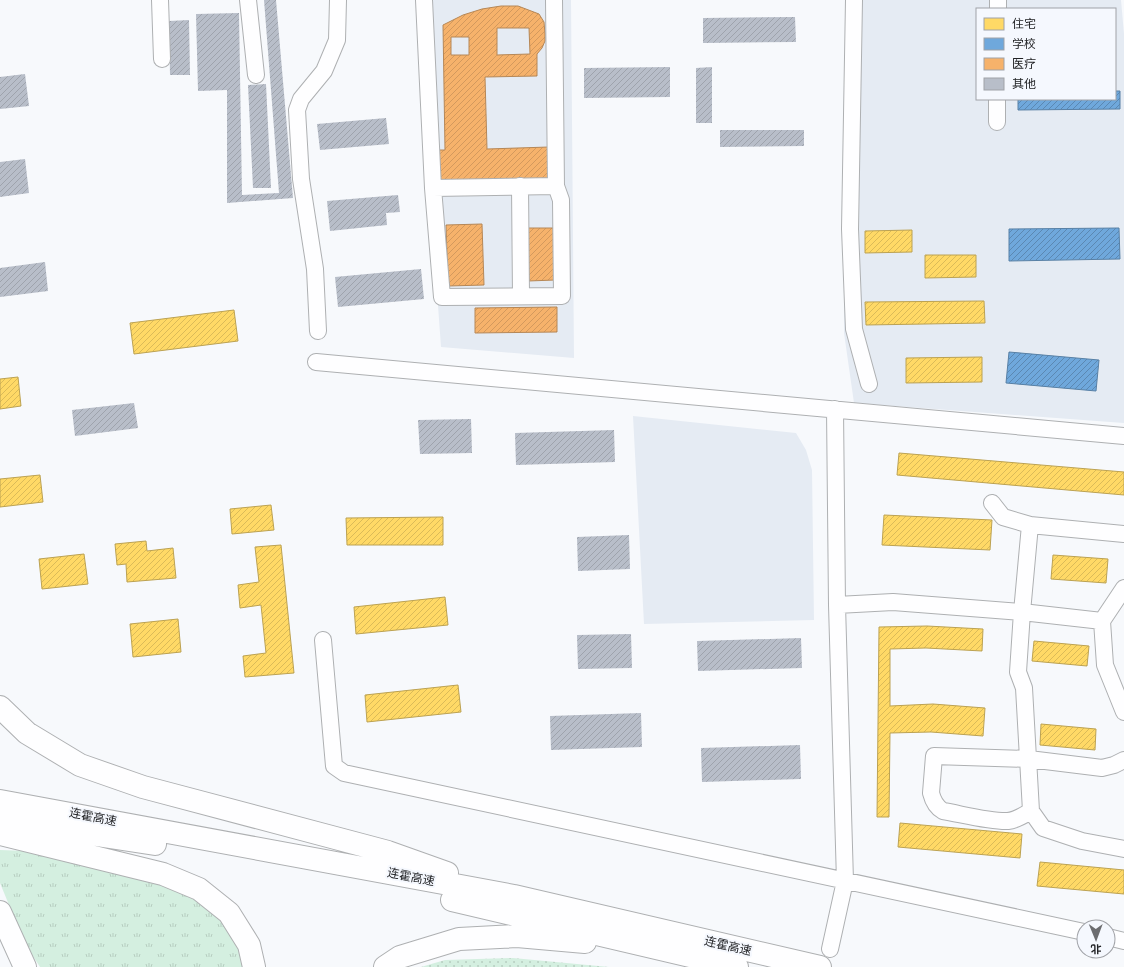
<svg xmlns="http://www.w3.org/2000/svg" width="1124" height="967" viewBox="0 0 1124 967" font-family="'Space Grotesk','Noto Sans SC',sans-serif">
<defs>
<pattern id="grass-tufts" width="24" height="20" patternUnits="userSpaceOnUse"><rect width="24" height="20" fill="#d4efe0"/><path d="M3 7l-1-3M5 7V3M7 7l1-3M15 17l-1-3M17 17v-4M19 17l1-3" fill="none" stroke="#b6cdc0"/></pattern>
<pattern id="park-dots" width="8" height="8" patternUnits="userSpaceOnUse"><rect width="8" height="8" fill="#d4efe0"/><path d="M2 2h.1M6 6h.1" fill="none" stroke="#b6cdc0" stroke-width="1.8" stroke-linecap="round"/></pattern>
<pattern id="homes-hatch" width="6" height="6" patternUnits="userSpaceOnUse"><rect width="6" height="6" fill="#ffd966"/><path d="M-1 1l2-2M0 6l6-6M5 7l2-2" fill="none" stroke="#daba58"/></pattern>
<pattern id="schools-hatch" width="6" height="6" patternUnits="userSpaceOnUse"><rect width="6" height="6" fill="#6fa8dc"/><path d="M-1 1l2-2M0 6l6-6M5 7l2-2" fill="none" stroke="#5b88b2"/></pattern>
<pattern id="health-hatch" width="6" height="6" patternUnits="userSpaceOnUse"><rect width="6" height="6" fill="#f6b26b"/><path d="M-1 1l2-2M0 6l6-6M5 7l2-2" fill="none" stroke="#d3995d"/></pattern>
<pattern id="building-hatch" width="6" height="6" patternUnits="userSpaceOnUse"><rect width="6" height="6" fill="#b8bec9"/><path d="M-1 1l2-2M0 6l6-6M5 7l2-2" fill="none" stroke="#9ea3ac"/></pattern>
</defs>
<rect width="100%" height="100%" fill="#f7f9fc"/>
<path fill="#e5ebf3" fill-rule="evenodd" d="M416,0H571L574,358L441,347Z
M849,0H1121L1124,34V423L854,403L844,333V151ZM977,9H1115V99H977Z
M633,416L796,433L806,450L812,470L814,620L644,624Z"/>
<path fill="url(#grass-tufts)" d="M0,850L26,851L162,882L201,898L223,918L238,944L243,967H40L25,944L0,883Z"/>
<path fill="url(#park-dots)" d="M513,958L609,967H421L445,960Z"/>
<path fill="url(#homes-hatch)" stroke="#bca252" d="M912,230V252L865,253V231Z
M925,255H976V277L925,278Z
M984,301L985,323L866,325L865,302Z
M234,310L238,341L134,354L130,323Z
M982,357V382L906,383V358Z
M18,377L21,406L0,409V379Z
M899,453L1124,472V495L897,475Z
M40,475L43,502L0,507V479Z
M271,505L274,530L232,534L230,509Z
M884,515L992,520L990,550L882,545Z
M443,517V545H347L346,518Z
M146,541L147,551L173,548L176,578L127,582L126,564L117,565L115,544Z
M281,545L294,673L245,677L243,656L266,653L261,605L240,608L238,585L259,582L255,547Z
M84,554L88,584L42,589L39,559Z
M1053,555L1108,559L1106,583L1051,579Z
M445,597L448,625L356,634L354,607Z
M178,619L181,652L133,657L130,624Z
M927,626L983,629L982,651L926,648L890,649V706L933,704L985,708L983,736L931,732L890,733L889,817H877L879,627Z
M1034,641L1089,646L1087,666L1032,661Z
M458,685L461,712L367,722L365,695Z
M1041,724L1096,729L1095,750L1040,745Z
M900,823L1022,834L1020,858L898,847Z
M1040,862L1124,870V894L1037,886Z"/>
<path fill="url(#schools-hatch)" stroke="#5880a5" d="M1115,91H1120V109L1018,110V99H1115Z
M1119,228L1120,259L1009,261V229Z
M1009,352L1099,360L1096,391L1006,383Z"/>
<path fill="url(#health-hatch)" stroke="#b68756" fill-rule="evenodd" d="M501,6H518L539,14L544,22L545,34V41L542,48L537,54V76L485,77L487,149L549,147L550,181L436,183L435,150H445L443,25L463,15L482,9ZM497,28H529L530,54L497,55ZM451,37H469V55H451Z
M482,224L484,285L448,286L446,225Z
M528,228H555V280L528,281Z
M557,307V332L475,333V308Z"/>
<path fill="url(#building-hatch)" d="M264,0H276L293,198L227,203V90L198,91L196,14L239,13L242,195L279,193Z
M795,17L796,42L703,43V18Z
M189,20L190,75H170L169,21Z
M670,67V97L584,98V68Z
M712,67V123H696V68Z
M25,74L29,106L0,109V77Z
M266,84L271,188H253L248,85Z
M386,118L389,144L320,150L317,124Z
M720,130H804V146L720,147Z
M25,159L29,193L0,197V162Z
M398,195L400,212L386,213L387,225L330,231L327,201Z
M45,262L48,291L0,297V268Z
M421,269L424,299L338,307L335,277Z
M134,403L138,428L75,436L72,410Z
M471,419L472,453L420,454L418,420Z
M614,430L615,462L516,465L515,433Z
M629,535L630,569L578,571L577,537Z
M631,634L632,668L578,669L577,635Z
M801,638L802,668L698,671L697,641Z
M641,713L642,747L551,750L550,716Z
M800,745L801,779L702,782L701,748Z"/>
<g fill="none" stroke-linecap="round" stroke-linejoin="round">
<g stroke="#aeb0b2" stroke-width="18">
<path id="minor" d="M160,0L162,59
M248,0L256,75
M424,0L433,188L442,297L562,296L561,200L556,186L554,0
M854,0L850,229L854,329L869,384
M998,9V0
M997,122V99
M520,186L521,296
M433,188L556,186
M318,331L315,269L301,179L297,110L301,99L324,71L337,40L338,0
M316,362L1124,436
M992,503L1003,517L1030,525L1124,534
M1030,525L1022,612L1018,672L1024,688L1031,811L1043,828L1082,841L1124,849
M1124,588L1102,621L1105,665L1124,712
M837,605L893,602L1022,612L1102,621
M323,640L334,766L344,773L1084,932
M1031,811C1024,815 1017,820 1008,821C991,822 961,814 943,811C936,807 933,801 931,793L934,756L1029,759L1102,768L1114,765L1124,760
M1108,937L1124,941
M830,949L845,881L837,605L835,409"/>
</g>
<g stroke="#aeb0b2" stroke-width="24">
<path id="highway" d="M0,707L27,733L80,765L143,787L388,852L447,873
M0,801L514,896L820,967
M0,820L155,844
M0,834L163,874L199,889L229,913L249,945L254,967
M452,900L737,967
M0,912L25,967
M385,967L400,957L459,939L517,936L585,942"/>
</g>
<use href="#minor" stroke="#fefeff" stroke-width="16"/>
<use href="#highway" stroke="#fefeff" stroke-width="22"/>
</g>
<g text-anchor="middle" stroke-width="4" stroke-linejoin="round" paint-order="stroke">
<g font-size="12" fill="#212225" stroke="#f5f8fe">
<text transform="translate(93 817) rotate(11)" y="4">连霍高速</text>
<text transform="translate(411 877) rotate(11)" y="4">连霍高速</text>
<text transform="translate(728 946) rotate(13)" y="4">连霍高速</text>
</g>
</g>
<rect x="976" y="8" width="140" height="92" fill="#f5f8fe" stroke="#a0a2a7"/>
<rect x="984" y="18" width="20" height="12" fill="#ffd966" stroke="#a0a2a7"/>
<text x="1012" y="28" font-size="12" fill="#212225">住宅</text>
<rect x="984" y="38" width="20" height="12" fill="#6fa8dc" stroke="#a0a2a7"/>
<text x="1012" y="48" font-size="12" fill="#212225">学校</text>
<rect x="984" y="58" width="20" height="12" fill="#f6b26b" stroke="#a0a2a7"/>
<text x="1012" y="68" font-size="12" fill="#212225">医疗</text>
<rect x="984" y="78" width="20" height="12" fill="#b8bec9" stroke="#a0a2a7"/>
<text x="1012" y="88" font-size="12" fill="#212225">其他</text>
<g transform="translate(1096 939) rotate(179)"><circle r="19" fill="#f5f8fe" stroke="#a0a2a7"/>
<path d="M0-3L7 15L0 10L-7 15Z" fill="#6c6d70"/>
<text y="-6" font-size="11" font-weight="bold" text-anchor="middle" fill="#212225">北</text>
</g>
</svg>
